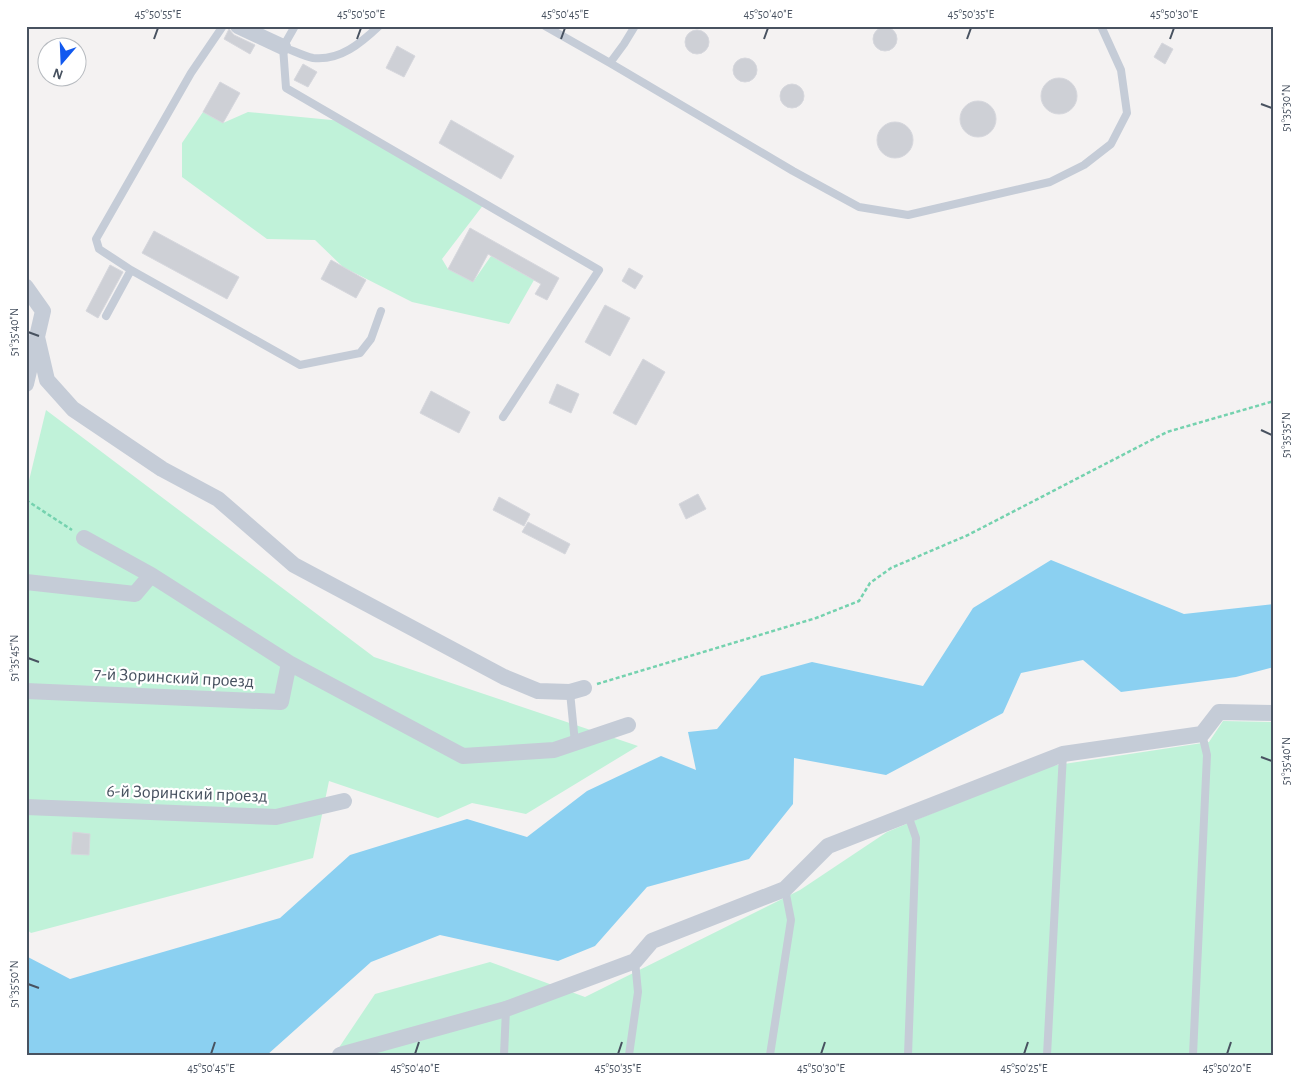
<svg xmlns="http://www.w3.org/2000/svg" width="1300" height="1081" viewBox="0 0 1300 1081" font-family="'Alegreya Sans',sans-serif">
<rect width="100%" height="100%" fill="#f4f2f2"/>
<path fill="#c0f2d9" d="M203,112L223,123L248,112L342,121L484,204L442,259L448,269L473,282L491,256L534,280L509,324L412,302L343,267L315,240L267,239L182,177V143Z
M46,410L374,657L638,746L526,814L472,803L438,818L329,781L313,858L31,933L26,929V493Z
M1223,721L1274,722V1055H334L375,994L490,962L585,997L800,890L887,832L1044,767L1209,742Z"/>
<path fill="#8bd0f1" d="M1051,560L1184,614L1274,604V667L1236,677L1121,692L1083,660L1021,673L1003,713L886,775L794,758L793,804L749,859L647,887L595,946L558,961L440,935L371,962L267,1055H26V956L70,979L280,918L350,855L467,819L527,837L587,791L661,756L696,770L688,732L717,729L761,676L812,662L923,686L973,608Z"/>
<path fill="#ced0d6" stroke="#d6d7dd" d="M873 39a12 12 0 1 1 24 0a12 12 0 1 1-24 0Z
M229,29L234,35L255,45L250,54L224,39Z
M685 42a12 12 0 1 1 24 0a12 12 0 1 1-24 0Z
M1162,43L1173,49L1165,64L1154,57Z
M397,46L415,56L404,77L386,68Z
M733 70a12 12 0 1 1 24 0a12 12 0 1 1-24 0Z
M303,64L317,72L308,87L294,80Z
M1041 96a18 18 0 1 1 36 0a18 18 0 1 1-36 0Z
M220,82L240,93L223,123L203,112Z
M780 96a12 12 0 1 1 24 0a12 12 0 1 1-24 0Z
M960 119a18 18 0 1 1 36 0a18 18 0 1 1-36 0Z
M451,120L514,156L501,179L439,143Z
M877 140a18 18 0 1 1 36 0a18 18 0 1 1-36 0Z
M470,228L559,278L547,300L535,294L541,284L488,254L473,282L448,269Z
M154,231L239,277L227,299L142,253Z
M331,260L366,280L356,298L321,279Z
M110,265L123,272L98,318L86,311Z
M629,268L643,276L635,289L622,281Z
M605,305L630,318L610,356L585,342Z
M643,359L665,372L636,425L613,413Z
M557,384L579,394L571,413L549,403Z
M431,391L470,412L459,433L420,413Z
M698,494L706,509L686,519L679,504Z
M499,497L530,514L524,526L493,510Z
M528,522L570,544L565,554L522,532Z
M73,832L90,834L89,855L71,854Z"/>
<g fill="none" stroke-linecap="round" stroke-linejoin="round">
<path stroke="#75d2af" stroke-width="2.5" stroke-dasharray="4 2.5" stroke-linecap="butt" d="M26,500L72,530
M597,684L816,618L859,601L870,583L891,568L968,535L1167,432L1274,401"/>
<path stroke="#c5ccd7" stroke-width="8" d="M295,26L283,47L286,88L599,270L503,417
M545,26L610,63L793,171L859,207L908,215L1050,182L1084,165L1111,144L1127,113L1121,70L1101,26
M283,47C292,50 303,56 313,58C340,61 361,43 379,26
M610,63L624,44L635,26
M131,270L300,365L360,353L371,339L381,311
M106,316L131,270L99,249L96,239L191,73L223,26
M570,692L575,743
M504,1055L506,1009
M629,1055L638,992L635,961
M770,1055L791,920L785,889
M908,1055L916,838L908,815
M1047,1055L1063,754
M1193,1055L1207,755L1202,734"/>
<path stroke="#c5ccd7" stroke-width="16" d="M238,26L283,47
M26,287L43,311L26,384
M37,337L47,380L73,409L162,469L218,499L294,565L504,677L538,691L570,692L584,688
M84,538L151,575L289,663L463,756L554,750L628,725
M26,582L135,594L151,575
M26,691L281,702L289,663
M26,807L276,817L344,801
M340,1055L506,1009L635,961L652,941L785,889L828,846L1063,754L1202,734L1219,712L1274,713"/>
</g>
<path fill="none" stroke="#485260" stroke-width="2" d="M154,39L158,28M357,39L361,28M561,39L565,28M764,39L768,28M967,39L971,28M1170,39L1174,28M1261,104L1272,108M28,332L39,336M1261,430L1272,435M28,658L39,662M1261,757L1272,761M28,984L39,988M211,1054L215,1042M415,1054L419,1042M618,1054L622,1042M821,1054L825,1042M1024,1054L1028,1042M1227,1054L1231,1042"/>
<g text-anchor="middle" stroke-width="4.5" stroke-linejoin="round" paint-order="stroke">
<g font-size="18" fill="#485260" stroke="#fff">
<text transform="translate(174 677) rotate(3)" y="6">7-й Зоринский проезд</text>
<text transform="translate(187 793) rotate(2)" y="6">6-й Зоринский проезд</text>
</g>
</g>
<rect width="1300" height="1081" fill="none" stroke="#ffffff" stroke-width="55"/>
<g transform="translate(62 62) rotate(199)"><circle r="24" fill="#ffffff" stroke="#b6babf"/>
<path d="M0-4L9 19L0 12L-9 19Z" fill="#1159ef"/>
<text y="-8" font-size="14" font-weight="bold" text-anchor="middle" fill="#485260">N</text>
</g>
<rect x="28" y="28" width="1244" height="1026" fill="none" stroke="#485260" stroke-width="2"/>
<g font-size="12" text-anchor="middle" fill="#485260">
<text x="158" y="18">45°50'55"E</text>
<text x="361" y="18">45°50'50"E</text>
<text x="565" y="18">45°50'45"E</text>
<text x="768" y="18">45°50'40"E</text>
<text x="971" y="18">45°50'35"E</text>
<text x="1174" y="18">45°50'30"E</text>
<text transform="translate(1286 108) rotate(-90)" y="4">51°35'30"N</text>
<text transform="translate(14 332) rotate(-90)" y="4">51°35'40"N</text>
<text transform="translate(1286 435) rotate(-90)" y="4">51°35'35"N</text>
<text transform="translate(14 658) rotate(-90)" y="4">51°35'45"N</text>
<text transform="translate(1286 761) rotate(-90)" y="4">51°35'40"N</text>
<text transform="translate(14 984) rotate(-90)" y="4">51°35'50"N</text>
<text x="211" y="1072">45°50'45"E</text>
<text x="415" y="1072">45°50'40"E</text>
<text x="618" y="1072">45°50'35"E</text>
<text x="821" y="1072">45°50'30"E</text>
<text x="1024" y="1072">45°50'25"E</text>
<text x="1227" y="1072">45°50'20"E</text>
</g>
</svg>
